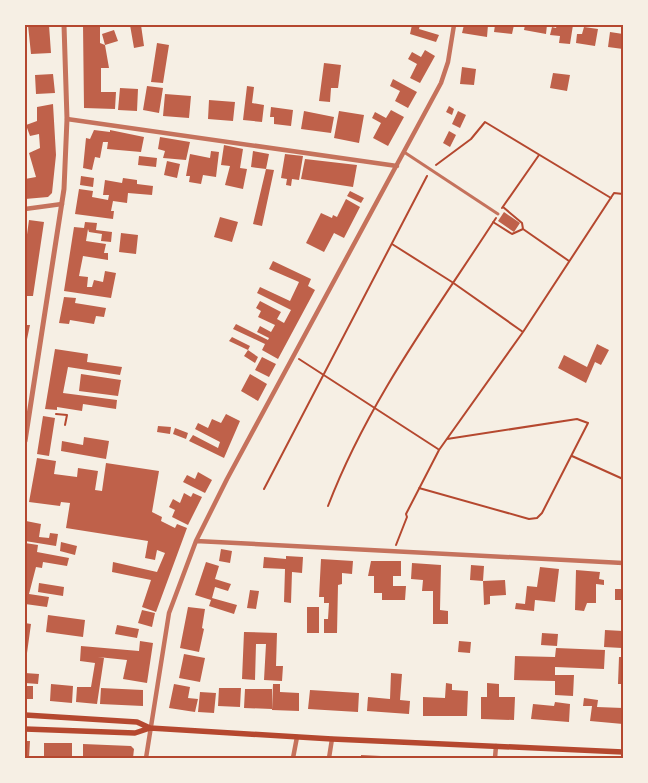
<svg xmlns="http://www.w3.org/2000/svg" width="648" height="783" viewBox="0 0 648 783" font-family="'PT Sans',sans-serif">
<rect width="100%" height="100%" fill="#f6efe4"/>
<path fill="#bf614a" d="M28,25H49L51,53L31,54Z
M83,25H100V43L105,45L109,68H101V92H116L115,109L84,108Z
M130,25H141L144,46L134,48Z
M412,25H420L419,29L439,35L436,42L410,34Z
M464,25H488L487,37L462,33Z
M495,25H514L512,34L494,32Z
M525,25H547L546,34L524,30Z
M557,25H573L570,44L559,43L560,36L550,35L552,27L556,28Z
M584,27L598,29L595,46L576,43L577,34H582Z
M114,30L118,41L105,45L102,34Z
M610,32L623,34V49L608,47Z
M157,43L169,45L163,83L151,82Z
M425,50L435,56L420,83L410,78L417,64L408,59L412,52L421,57Z
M324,63L341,65L338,88H331L330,102L319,101Z
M462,67L476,69L474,85L460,84Z
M553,73L570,75L567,91L550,88Z
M53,74L55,93L36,94L35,75Z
M393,79L417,92L408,108L395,101L400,91L390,86Z
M147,86L163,88L159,113L143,110Z
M247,86L254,87L252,103L264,105L262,122L243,120Z
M120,88L138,89L137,111L118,110Z
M165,94L191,96L189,118L163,116Z
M209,100L235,102L233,121L208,119Z
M53,104L56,155L52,193L48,197L25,199V179L36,177L29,153L40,148L39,134L30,136L26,125L37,121V107Z
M449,106L454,109L452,115L446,112Z
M271,107L293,110L291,126L274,124V117H270Z
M391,110L404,117L388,146L373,138L381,123L372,118L375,112L386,118Z
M304,111L334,117L331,133L301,129Z
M339,111L364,115L359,143L334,138Z
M458,111L466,115L460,128L452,124Z
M94,130L110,132V130L144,137L141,152L107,149L108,142H103L100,158L95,157L92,170L83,168L86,138L90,139Z
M449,131L456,135L450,147L443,143Z
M160,137L190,142L186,160L163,158L165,151L158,149Z
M224,145L243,149L240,168L247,169L243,189L225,185L230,166L221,165Z
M211,151L219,152L216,177L203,175L201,184L189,182L190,176H186L190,154L210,158Z
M253,151L269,154L266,169L251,167Z
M285,154L303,156L299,180L292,179L291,186L286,185L287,179L281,178Z
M139,156L157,158L156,167L138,165Z
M305,159L357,165L353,187L301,179Z
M167,161L180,164L177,178L164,175Z
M266,169L274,170L262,226L253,224Z
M81,176L94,178L93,187L80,185Z
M123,178L137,180V184L153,186L152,195L128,193L127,203L113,201L111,211H114L113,219L75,214L79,189L93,191L92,197L108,200L109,195H103L105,180L122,183Z
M350,191L364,198L361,203L347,196Z
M346,199L360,207L344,238L334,233L324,252L306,243L321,213L332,218L333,215L337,217Z
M504,212L520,223L514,232L498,221Z
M220,217L238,222L232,242L214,237Z
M29,220L44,222L33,296H25V249Z
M85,222L97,223L96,230L112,232L111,242L101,241L102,234L89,232L88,229L86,241L106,244L104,253H108V260L83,256L79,276L88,277L87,287H92L94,280L103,282L105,271L116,273L111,298L64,291L74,227L84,228Z
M121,233L138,235L136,254L119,252Z
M273,261L311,279L308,286L315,290L278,359L262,350L265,344L233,329L236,324L268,340L269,338L257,332L260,326L271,332L275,325L258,317L261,311L256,308L260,301L281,312L277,319L284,323L291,310L257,293L260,287L290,301L299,282L269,269Z
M64,297L76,298L75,303L106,308L104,317L96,316L94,324L70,320L69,324L59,323Z
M25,325H30L26,344H25Z
M232,337L250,346L248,350L258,357L255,363L244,356L248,350L229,341Z
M597,344L609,350L601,365L595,362L586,383L558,368L564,355L587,367Z
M55,349L88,354L87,362L122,367L120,375L68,367L63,393L117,400L116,409L83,404L82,411L57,407V410L45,409Z
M262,357L276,364L269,377L255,370Z
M81,374L121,380L118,396L79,391Z
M250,374L267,384L258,401L241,391Z
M226,414L240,421L224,458L189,441L193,435L218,448L220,442L195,429L198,423L208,428L212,419L221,423Z
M43,416L55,418L49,456L37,454Z
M158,426L171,427L170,434L157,432Z
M175,428L188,433L186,439L173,434Z
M84,437L109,441L106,459L61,451L62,441L83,445Z
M37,458L56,461L54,474L77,477L78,468L98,471L95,490L102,491L106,463L159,471L152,512L162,517L161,521L175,528L177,524L187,528L156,612L142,607L151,580L112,572L113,562L157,572L165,553L157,550L155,560L145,558L148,541L66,528L70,503L61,502L60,506L29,502Z
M198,472L212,480L205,493L183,482L187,475L195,479Z
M184,493L191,497L193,493L202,497L188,525L172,517L175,510L169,507L173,499L180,503Z
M26,521L41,524L39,537L49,538L50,533L58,534L56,546L25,541Z
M61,542L77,546L75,555L60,551Z
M25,543L38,545L37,552L69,558L67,566L43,562L42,568L36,567L29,594L49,597L47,607L25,604Z
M221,549L232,551L230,563L219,561Z
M286,556L303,557L302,573L292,572L291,603L284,602L285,569L263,568L264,557L286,559Z
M321,559L353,561L352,574L342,573V584L338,585L337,633H324V619H328L329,603H324V597H319Z
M371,561H401V576H393V586H406L405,600H382V593H374V576H368Z
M206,562L219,566L215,579L231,584L228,591L215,587L212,598L237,605L234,614L209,606L211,600L195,595Z
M412,563L441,565L440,610L448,611V624H433V591H422L423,580L411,579Z
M471,565L484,566L483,581L505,580L506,595L490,596V604L484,605L483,581L470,580Z
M540,567L559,569L555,602L535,600L534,611L515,609L516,603L525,604L527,586L537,587Z
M576,570L600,572L599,579L604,580V585L596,584V603H587L584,611L575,610Z
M39,583L64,587L63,596L38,592Z
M615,589H623V600H615Z
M250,590L259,591L256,609L247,608Z
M188,607L205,609L202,628L204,629L199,652L180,648Z
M307,607H319V633H307Z
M142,610L155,613L152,627L138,623Z
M48,615L85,620L83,637L46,632Z
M25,623L31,624L27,653L25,652Z
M117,625L139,629L137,638L115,634Z
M605,630L623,631L622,648L604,647Z
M244,632L277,633L276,666H283L282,681L264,680L266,644H256L255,680L242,679Z
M542,633L558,634L557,646L541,645Z
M140,641L153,643L147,683L123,679L127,660L98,657L104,658L97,704L76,702L77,687H91L95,663L80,661L81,646L139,651Z
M459,641L471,642L470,653L458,652Z
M556,648L605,650L604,669L555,667V675H574L573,696L555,695V681L514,680L515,656L555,657Z
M184,654L205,658L200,682L179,678Z
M619,657H623V684H618Z
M25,673L39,674L38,684L25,683Z
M391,673L402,674L400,700L410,701L409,714L367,711L368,697L390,699Z
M446,683L452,684V690L468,691L467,716H423V697L445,698Z
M487,683L499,684V697H515L514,720L481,719V697H487Z
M51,684L73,686L72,703L50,701Z
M174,684L190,687L188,698L198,699L195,712L169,708Z
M273,684H280V692L299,693V711L272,710Z
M25,686H33V699H25Z
M101,688L143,690V706L100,704Z
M219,688H241L240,707L218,706Z
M245,689H272V709L244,708Z
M310,690L359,693L358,712L308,709Z
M200,692L216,693L214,713L198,712Z
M584,698L598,700L597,707L623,708V724L590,721L592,706H583Z
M555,702L570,704L569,722L531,719L533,704L554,706Z
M25,741H30L29,758L25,757Z
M44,743H72V758H44Z
M83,744L131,746L134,749L133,758H83Z
M361,755L381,756V758H361Z"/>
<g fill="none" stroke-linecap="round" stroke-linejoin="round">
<path stroke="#b5482f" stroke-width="2" d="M436,165L471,139L485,122L611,198
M503,207L522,223L523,229L569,261
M502,208L539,155
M493,222L512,234L523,229
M392,244L452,282L523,332
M299,359L438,449
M56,414L67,415L65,425
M572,456L623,479
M419,488L529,519L537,518L542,513L588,423L577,419L447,439
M264,489L427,176
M328,506C368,401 435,312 496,218
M396,545L407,517L406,514L439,450L523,332L614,193L623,194"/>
<path stroke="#c5725c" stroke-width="3" d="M404,152L498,214"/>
<path stroke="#c5725c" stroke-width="4.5" d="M67,119L397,166
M25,209L62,204
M196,541L623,563
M146,758L169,613L196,541L227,479L441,83L448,62L454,25
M293,758L297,737
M329,758L332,739
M495,758L496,746"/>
<path stroke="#c5725c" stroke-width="5" d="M25,441L64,189L67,119L64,25"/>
<path stroke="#b5482f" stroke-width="5.5" d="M25,715L137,722L150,728
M25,729L135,733L150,728L332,739L623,752"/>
</g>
<rect width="648" height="783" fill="none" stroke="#f6efe4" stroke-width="52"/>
<rect x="26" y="26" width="596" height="731" fill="none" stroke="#b5482f" stroke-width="2"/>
</svg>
